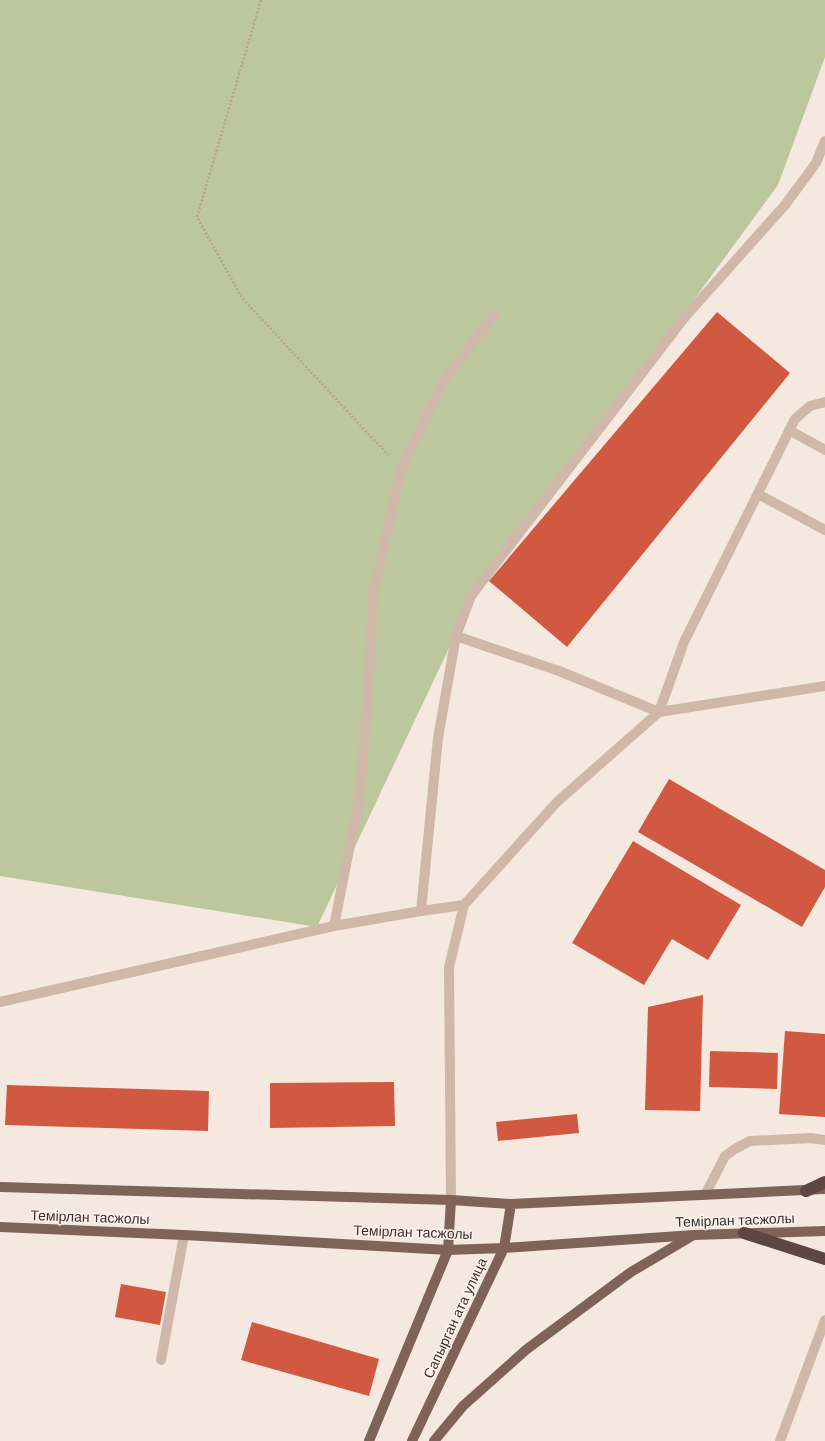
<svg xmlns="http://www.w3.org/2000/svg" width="825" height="1441" viewBox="0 0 825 1441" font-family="'DM Sans',sans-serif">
<rect width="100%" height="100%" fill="#f5e9df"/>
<path fill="#bcc79d" d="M0,0H825V57L778,185L468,608L317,927L0,876Z"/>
<path fill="#d15941" d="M717,312L790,373L567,647L489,581Z
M669,779L825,870V887L802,927L638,832Z
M633,841L741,905L708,960L672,939L644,985L572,943Z
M703,995L700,1111L645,1110L648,1007Z
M785,1031L825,1034V1117L779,1114Z
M710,1051L778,1053L777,1089L709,1087Z
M394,1082L395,1126L270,1128V1083Z
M7,1085L209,1091L208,1131L5,1125Z
M577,1114L579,1133L498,1141L496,1122Z
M121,1284L166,1292L160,1325L115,1317Z
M252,1322L379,1359L369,1396L241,1360Z"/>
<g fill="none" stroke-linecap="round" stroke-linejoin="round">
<path stroke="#bba193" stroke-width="2.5" stroke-dasharray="2 2" stroke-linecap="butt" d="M261,0L197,217L242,298L388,455"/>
<path stroke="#cfb8a9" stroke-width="10" d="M789,430L825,450
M758,494L825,530
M456,636L559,671L659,712L825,686
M421,911L438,738L456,636L471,596L685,317L785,205L816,163L825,141
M334,926L359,799L368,698L373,594L401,468L444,380L494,315
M0,1002L334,926L421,911L464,905
M705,1195L725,1156L735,1149L750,1141L811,1138L825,1140
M451,1200L449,967L464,905L557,802L659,712L684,642L795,419L810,406L825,402
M161,1360L184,1235
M780,1441L825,1320"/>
<path stroke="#7f6359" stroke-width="10" d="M0,1187L451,1200L511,1204L825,1189
M0,1227L184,1235L448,1250L504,1248L694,1235L825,1231
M369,1441L448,1250L451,1200
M412,1441L504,1248L511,1204
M434,1441L463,1406L527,1349L631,1272L692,1236"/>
<path stroke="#5e4740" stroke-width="12" d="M806,1191L825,1182
M744,1233L825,1259"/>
</g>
<g text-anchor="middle" stroke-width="3" stroke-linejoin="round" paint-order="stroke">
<g font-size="14" fill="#3c2e2a" stroke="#fcf4ec">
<text transform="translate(90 1217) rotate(2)" y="5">Темірлан тасжолы</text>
<text transform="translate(735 1220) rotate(-2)" y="5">Темірлан тасжолы</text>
<text transform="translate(413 1232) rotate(2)" y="5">Темірлан тасжолы</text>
<text transform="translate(455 1318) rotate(-65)" y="5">Сапырган ата улица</text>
</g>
</g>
</svg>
